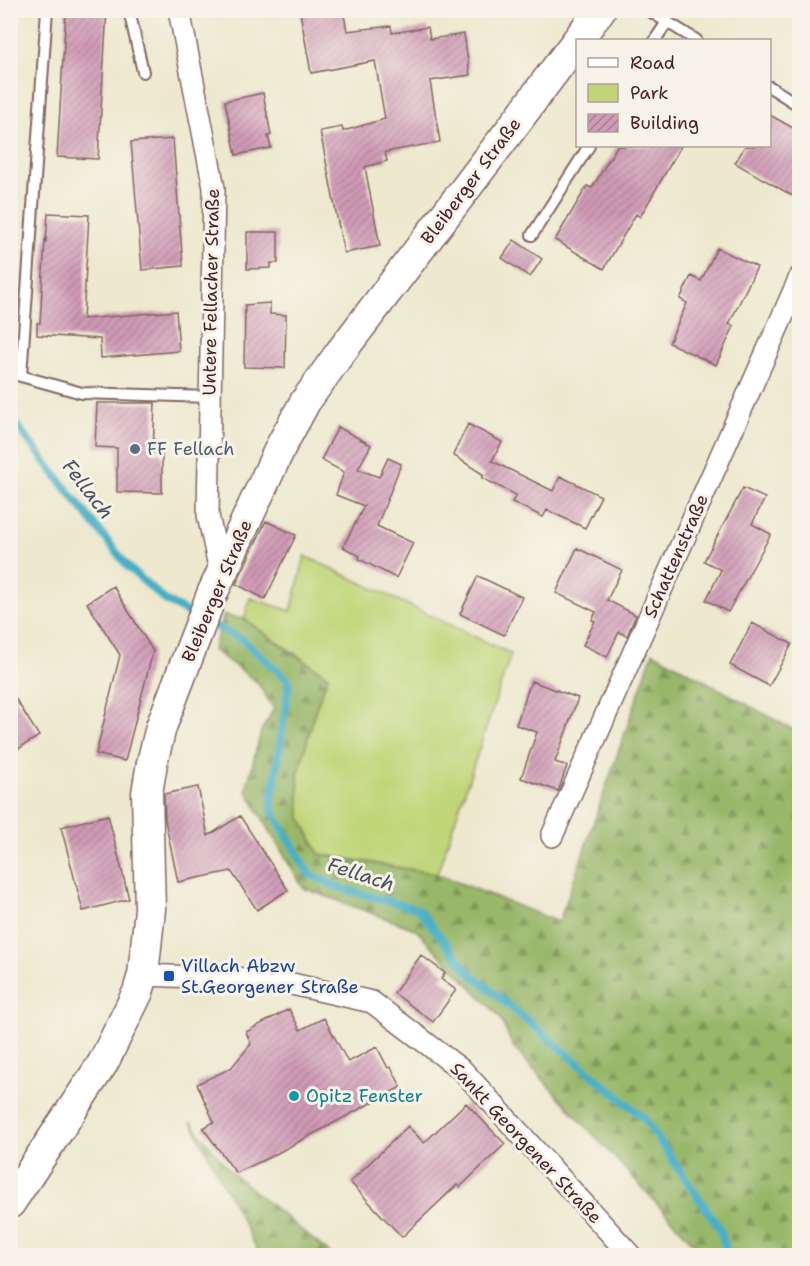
<svg xmlns="http://www.w3.org/2000/svg" width="810" height="1266" viewBox="0 0 810 1266" font-family="'Shantell Sans',sans-serif">
<defs>
<pattern id="forest-firs" width="22" height="20" patternUnits="userSpaceOnUse" patternTransform="scale(1.5)"><rect width="22" height="20" fill="#98b769"/><path d="M5 1l3.5 6h-7zM16 11l3.5 6h-7z" fill="#7e9457"/></pattern>
<pattern id="building-hatch" width="6" height="6" patternUnits="userSpaceOnUse" patternTransform="scale(1.5)"><rect width="6" height="6" fill="#cf9ab5"/><path d="M-1 1l2-2M0 6l6-6M5 7l2-2" fill="none" stroke="#aa7d93"/></pattern>
</defs>
<rect width="100%" height="100%" fill="#f7f3e8"/>
<filter id="ink" filterUnits="userSpaceOnUse"><feTurbulence type="fractalNoise" baseFrequency=".0167" numOctaves="2"/><feDisplacementMap in="SourceGraphic" scale="12" xChannelSelector="R" yChannelSelector="G"/><feConvolveMatrix kernelMatrix="1 2 1 2 8 2 1 2 1" color-interpolation-filters="sRGB"/></filter>
<filter id="wash" filterUnits="userSpaceOnUse"><feTurbulence type="fractalNoise" baseFrequency=".008" numOctaves="4" result="noise"/><feDisplacementMap in="SourceGraphic" scale="24" xChannelSelector="R" yChannelSelector="G"/><feGaussianBlur stdDeviation="1.35" result="paint"/><feColorMatrix in="noise" values="0 0 0 0 0 0 0 0 0 0 0 0 0 0 0 0 0 1.4 0 .05"/><feComposite in="paint" operator="in"/></filter>
<g filter="url(#wash)">
<rect width="100%" height="100%" fill="#ede8ce"/>
<path fill="#c0d679" stroke="#857a52" stroke-width="1.5" d="M305,556L511,654L437,874L319,854L300,816L298,775L315,711L328,676L244,619L250,598L291,611Z"/>
<path fill="url(#forest-firs)" stroke="#716b4a" stroke-width="1.5" d="M224,615L244,619L289,651L328,676L315,711L298,775L300,816L319,854L437,874L559,922L653,652L799,733V1255H704L514,1048L499,1016L415,929L303,888L246,790L261,731L274,709L257,682L213,650Z
M191,1122L232,1173L332,1255H260Z"/>
<g fill="none" stroke-linecap="round" stroke-linejoin="round">
<path stroke="#47afc6" stroke-width="8" d="M10,23V33
M10,417L128,567L166,601L196,617
M207,622L243,640L289,681L271,808L309,874L340,888L418,909L469,972L644,1118L720,1229L728,1256"/>
</g>
<g id="blocks">
<path fill="url(#building-hatch)" d="M66,10H107L98,159L57,157Z
M310,10H343L347,31L391,26L392,33L428,27L430,39L464,34L470,75L430,81L440,142L385,152L387,161L365,167L380,246L344,253L320,131L342,127L343,131L385,119L375,61L311,73L300,12Z
M263,93L271,135L268,136L271,148L236,155L225,101Z
M770,115L800,132V200L735,163L745,146H770Z
M173,139L183,266L142,270L131,142Z
M617,146H681L640,217L636,214L604,269L555,240L587,186L592,188Z
M48,213L89,215L83,319L176,311L179,351L101,358L100,339L37,335V323H40L45,240L46,241Z
M247,232H278V263H271V268L247,269Z
M514,240L542,259L530,277L502,258Z
M717,248L757,267L729,324L734,326L716,365L669,343L687,303L680,299L691,276L701,281Z
M270,303V314L286,315L285,368L244,367L245,305Z
M97,403H155L153,453H162V493L117,492V448L95,447Z
M468,424L502,442L492,461L553,491L560,476L601,496L585,528L547,510L543,517L512,502L516,495L482,478L484,475L453,455Z
M338,427L371,445L358,469L379,477L388,458L401,464L377,526L413,543L396,578L359,559L360,556L343,547L364,506L336,495L344,472L321,460Z
M743,488L765,498L752,524L771,534L728,612L706,600L721,570L704,561Z
M266,521L296,535L265,599L236,584Z
M577,548L622,570L607,600L636,615L627,636L619,632L607,657L583,645L595,621L592,620L596,612L556,593Z
M478,576L522,597L504,635L460,614Z
M113,586L153,651L125,761L96,754L120,655L87,603Z
M752,623L792,644L769,686L730,665Z
M531,681L578,698L555,762L567,766L558,791L521,778L537,732L516,725Z
M10,690L39,736L10,754Z
M198,787L208,836L240,816L288,890L257,910L231,871L178,882L165,820L164,794Z
M108,815L129,899L83,911L61,827Z
M421,955L445,973L441,979L456,990L433,1022L394,993Z
M289,1009L300,1030L324,1018L348,1062L377,1047L388,1068L391,1067L401,1087L272,1156L236,1173L203,1128L214,1122L197,1084L231,1068L251,1044L246,1032Z
M466,1103L505,1144L460,1187L457,1185L402,1237L350,1182L408,1126L424,1143Z"/>
</g>
</g>
<g filter="url(#ink)">
<use href="#blocks" fill-opacity="0" stroke="#836564" stroke-width="1.5"/>
<g fill="none" stroke-linecap="round" stroke-linejoin="round">
<g stroke="#836564" stroke-width="14">
<path id="lane" d="M129,10L143,72
M648,10L696,40
M655,40L667,22
M770,87L800,106
M532,235L589,146
M10,373L82,393L210,397
M21,376L47,10"/>
</g>
<g stroke="#836564" stroke-width="24">
<path id="street" d="M179,10L214,188L208,515L221,576
M552,836L800,277
M143,975L274,980L372,1002L463,1071L631,1256"/>
</g>
<g stroke="#836564" stroke-width="33">
<path id="secondary" d="M10,1203L103,1063L138,992L143,975L150,909L147,793L152,763L161,727L212,594L281,446L305,402L340,353L511,129L600,10"/>
</g>
<use href="#lane" stroke="#fff" stroke-width="10"/>
<use href="#street" stroke="#fff" stroke-width="21"/>
<use href="#secondary" stroke="#fff" stroke-width="30"/>
</g>
</g>
<circle fill="#5c6f8a" stroke="#f7f3e8" stroke-width="2" cx="135" cy="449" r="6"/>
<rect fill="#1a4fb4" stroke="#f7f3e8" stroke-width="2" x="163" y="970" width="12" height="12" rx="3"/>
<circle fill="#0f9aa8" stroke="#f7f3e8" stroke-width="2" cx="294" cy="1096" r="6"/>
<g text-anchor="middle" stroke-width="6" stroke-linejoin="round" paint-order="stroke">
<g font-size="18" fill="#4a1f2b" stroke="#f7f3e8">
<text transform="translate(471 181) rotate(-53)" y="6">Bleiberger Straße</text>
<text transform="translate(211 292) rotate(-89)" y="6">Untere Fellacher Straße</text>
<text transform="translate(676 556) rotate(-66)" y="6">Schattenstraße</text>
<text transform="translate(217 591) rotate(-67)" y="6">Bleiberger Straße</text>
<text transform="translate(526 1143) rotate(47)" y="6">Sankt Georgener Straße</text>
</g>
<g font-size="18" fill="#4e5e75" stroke="#f7f3e8" text-anchor="start">
<text x="147" y="455">FF Fellach</text>
</g>
<g font-size="18" fill="#164399" stroke="#f7f3e8" text-anchor="start">
<text x="181" y="972">Villach Abzw<tspan x="181" dy="21">St.Georgener Straße</tspan></text>
</g>
<g font-size="18" fill="#0d838f" stroke="#f7f3e8" text-anchor="start">
<text x="306" y="1102">Opitz Fenster</text>
</g>
<g font-size="20" font-style="italic" fill="#495161" stroke="#f7f3e8">
<text transform="translate(88 489) rotate(52)" y="7">Fellach</text>
<text transform="translate(361 874) rotate(18)" y="7">Fellach</text>
</g>
</g>
<rect width="810" height="1266" fill="none" stroke="#f7f3e8" stroke-width="36"/>
<rect x="576" y="39" width="195" height="108" fill="#f7f3e8" stroke="#b29e9c" stroke-width="1.5"/>
<rect x="588" y="58" width="30" height="9" fill="#ffffff" stroke="#b29e9c" stroke-width="1.5"/>
<text x="630" y="69" font-size="18" fill="#4a1f2b">Road</text>
<rect x="588" y="84" width="30" height="18" fill="#c0d679" stroke="#b29e9c" stroke-width="1.5"/>
<text x="630" y="99" font-size="18" fill="#4a1f2b">Park</text>
<rect x="588" y="114" width="30" height="18" fill="url(#building-hatch)" stroke="#b29e9c" stroke-width="1.5"/>
<text x="630" y="129" font-size="18" fill="#4a1f2b">Building</text>
</svg>
